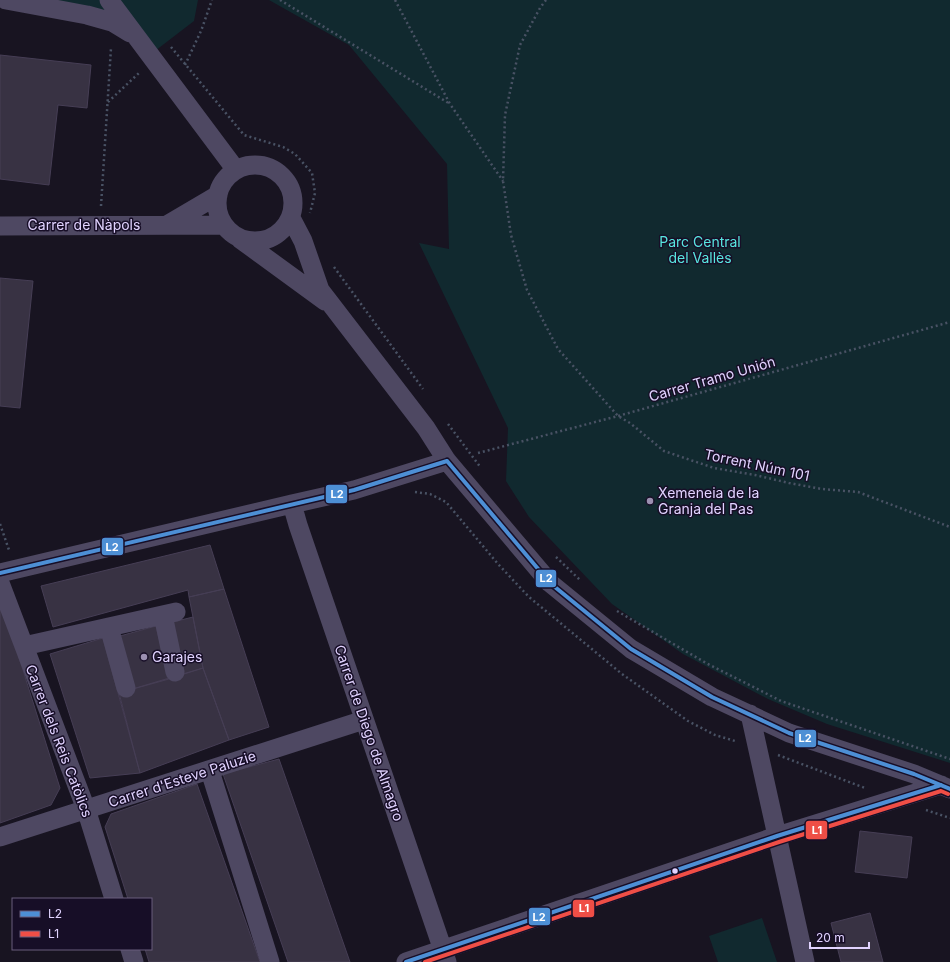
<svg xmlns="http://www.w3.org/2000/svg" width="950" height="962" viewBox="0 0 950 962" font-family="Inter,sans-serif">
<rect width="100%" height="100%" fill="#181421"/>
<path fill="#11292f" d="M6,0H198L194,21L151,54L136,37Z
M269,0H950V763L827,724L768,699L683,654L612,604L529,517L506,481L508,428L419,243L449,249L447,164L349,45Z
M762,918L777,962H718L709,936Z"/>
<path fill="#383243" stroke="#463e55" d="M0,55L91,65L87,108L58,105L49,185L0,179Z
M0,278L33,281L20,408L0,406Z
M210,545L224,589L189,597L188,590L53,627L41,586Z
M224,589L269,727L229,740L203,668L189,597Z
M0,597L60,788L51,805L0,823Z
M193,617L203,668L181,675L169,623Z
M156,626L169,679L133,689L120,636Z
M103,638L140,773L90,778L50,654Z
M203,668L229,740L140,773L119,693Z
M279,759L350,962H288L223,774Z
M197,784L260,962H149L145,949H151V899H128L105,827L111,814Z
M860,831L912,837L907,878L855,872Z
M870,913L883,962H841L831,923Z"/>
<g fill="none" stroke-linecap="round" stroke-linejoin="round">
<path stroke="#495264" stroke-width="2.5" stroke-dasharray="2 3" stroke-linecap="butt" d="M280,0L450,104
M395,0L450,104L503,181
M546,0L540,8L520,45L505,115L503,181L511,235L527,290L558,349L618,416L630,423L664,451L714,468L755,475L789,483L822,489L858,492L950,527
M171,47L244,135L283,147L295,154L312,173L315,193L310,213
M185,65L201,31L212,0
M108,102L139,73
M101,206L111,48
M334,267L423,389
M448,424L481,468
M478,453L618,416L950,322
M415,492L430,494L446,502L498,564L529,597L622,674L688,721L715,735L735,741
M0,524L9,550
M556,557L580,580
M617,611L706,663L781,701L950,759
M778,755L865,788
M926,810L950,818"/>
<path stroke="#4e4862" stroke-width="19" d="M6,0L87,15L112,22L130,33
M109,0L236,170
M217 203a38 38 0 1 1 76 0a38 38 0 1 1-76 0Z
M291,218L303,241L320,290L426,428L447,461L550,583L631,649L712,697L789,733L914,774L950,789
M167,225L218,195
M0,226L223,225
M240,239L325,301
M292,504L298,525L447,962
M0,573L292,504L354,490L447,461
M0,583L86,809L114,899
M163,615L175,672
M109,627L126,688
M24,646L176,612
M750,714L805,962
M210,771L270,962
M0,837L364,720
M130,949L134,962
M406,962L777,836L941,785"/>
<g stroke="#170e27" stroke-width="7">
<path id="bus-1" d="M447,461L550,583L631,649L712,697L789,733L914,774L950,789
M0,573L354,490L447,461
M406,962L777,836L941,785"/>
</g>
<g stroke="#170e27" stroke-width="7">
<path id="bus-2" d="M425,962L779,842L941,791L948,794"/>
</g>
<use href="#bus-1" stroke="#4d8fd5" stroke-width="4"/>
<use href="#bus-2" stroke="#ef4e46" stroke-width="4"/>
</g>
<g fill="#9b90b1" stroke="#170e27" stroke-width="1.5">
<circle cx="650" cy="501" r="4"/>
<circle cx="144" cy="657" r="4"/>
</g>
<circle fill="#e1d3ff" stroke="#170e27" stroke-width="1.5" cx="675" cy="871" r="3.5"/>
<g text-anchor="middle" stroke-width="3" stroke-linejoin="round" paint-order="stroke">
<g font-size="14" fill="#e1d3ff" stroke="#170e27">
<text x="84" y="230">Carrer de Nàpols</text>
<text transform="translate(712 379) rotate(-16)" y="5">Carrer Tramo Unión</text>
<text transform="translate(757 465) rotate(12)" y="5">Torrent Núm 101</text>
<text transform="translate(369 733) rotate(71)" y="5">Carrer de Diego de Almagro</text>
<text transform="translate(59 741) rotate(69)" y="5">Carrer dels Reis Catòlics</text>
<text transform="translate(182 779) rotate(-18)" y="5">Carrer d'Esteve Paluzie</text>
</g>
<g font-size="14" fill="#58e6e0" stroke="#170e27">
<text x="700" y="247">Parc Central<tspan x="700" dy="16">del Vallès</tspan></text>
</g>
<g font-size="14" fill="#e1d3ff" stroke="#170e27" text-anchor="start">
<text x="658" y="498">Xemeneia de la<tspan x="658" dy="16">Granja del Pas</tspan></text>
<text x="152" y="662">Garajes</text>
</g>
</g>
<g stroke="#170e27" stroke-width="1.5">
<rect x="325" y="484" width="23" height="20" rx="4" fill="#4d8fd5"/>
<rect x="101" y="537" width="23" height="19" rx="4" fill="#4d8fd5"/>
<rect x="535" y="569" width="22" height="19" rx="4" fill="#4d8fd5"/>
<rect x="794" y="729" width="23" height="19" rx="4" fill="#4d8fd5"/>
<rect x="805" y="820" width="23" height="20" rx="4" fill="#ef4e46"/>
<rect x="572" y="899" width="23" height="19" rx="4" fill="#ef4e46"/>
<rect x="528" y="907" width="23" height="19" rx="4" fill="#4d8fd5"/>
</g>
<g font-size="11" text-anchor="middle" font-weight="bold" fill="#fff">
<text x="337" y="498">L2</text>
<text x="112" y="551">L2</text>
<text x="546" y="582">L2</text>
<text x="805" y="742">L2</text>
<text x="817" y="834">L1</text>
<text x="584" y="912">L1</text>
<text x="539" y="921">L2</text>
</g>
<rect x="12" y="898" width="140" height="52" fill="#170e27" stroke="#685d7d"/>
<rect x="20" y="911" width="20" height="6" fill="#4d8fd5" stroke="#685d7d"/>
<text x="48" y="918" font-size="12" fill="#e1d3ff">L2</text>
<rect x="20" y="931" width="20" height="6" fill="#ef4e46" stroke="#685d7d"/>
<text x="48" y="938" font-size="12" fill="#e1d3ff">L1</text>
<path d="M810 942v6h59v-6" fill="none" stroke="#e1d3ff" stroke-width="2"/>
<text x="816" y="942" font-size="12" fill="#e1d3ff" stroke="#170e27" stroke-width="3" paint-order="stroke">20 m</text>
</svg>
